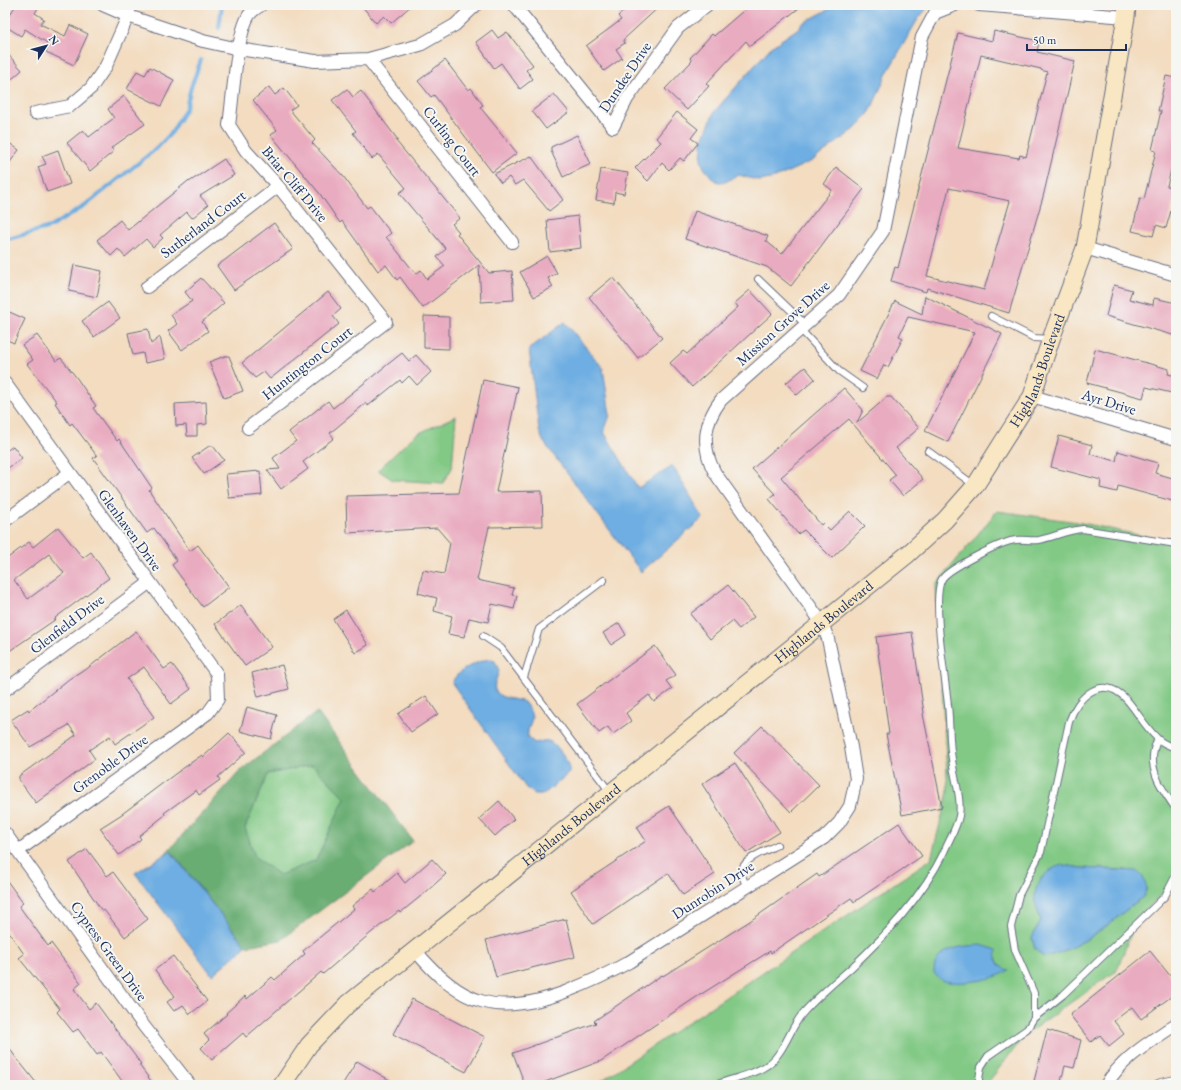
<svg xmlns="http://www.w3.org/2000/svg" width="1181" height="1090" viewBox="0 0 1181 1090" font-family="'EB Garamond',serif">
<rect width="100%" height="100%" fill="#f6f6f2"/>
<filter id="ink" filterUnits="userSpaceOnUse"><feTurbulence type="fractalNoise" baseFrequency=".025" numOctaves="2"/><feDisplacementMap in="SourceGraphic" scale="8" xChannelSelector="R" yChannelSelector="G"/><feConvolveMatrix kernelMatrix="1 2 1 2 8 2 1 2 1" color-interpolation-filters="sRGB"/></filter>
<filter id="wash" filterUnits="userSpaceOnUse"><feTurbulence type="fractalNoise" baseFrequency=".012" numOctaves="4" result="noise"/><feDisplacementMap in="SourceGraphic" scale="16" xChannelSelector="R" yChannelSelector="G"/><feGaussianBlur stdDeviation="0.9" result="paint"/><feColorMatrix in="noise" values="0 0 0 0 0 0 0 0 0 0 0 0 0 0 0 0 0 1.4 0 .05"/><feComposite in="paint" operator="in"/></filter>
<g filter="url(#wash)">
<rect width="100%" height="100%" fill="#f3dcbf"/>
<path fill="#82c985" stroke="#4e7c72" fill-rule="evenodd" d="M456,416L452,468L443,483L393,480L378,470L415,435Z
M997,511L1077,522L1176,543V881L1137,918L1117,970L1026,1034L986,1085H595L931,859L948,792L936,585ZM1063,865L1081,868L1127,870L1144,896C1110,922 1088,946 1044,957L1035,949L1032,938L1041,920L1035,900L1041,878ZM996,958L1001,968L981,980L948,982Z
M313,765L345,798L316,860L280,875L255,857L245,828L268,774Z"/>
<path fill="#69ad72" stroke="#426e68" fill-rule="evenodd" d="M317,712L413,841L281,940L246,946L171,851L165,854L241,770ZM313,765L345,798L316,860L280,875L255,857L245,828L268,774Z"/>
<path fill="#6eaee2" stroke="#446ea0" d="M837,5H930L918,19L911,31L887,73L870,112L855,129L812,161L775,178L760,181L739,175L725,182H719L714,180L704,168L701,160L702,142L714,112L771,47L800,27L801,24Z
M565,322L603,368L610,415L604,432L638,488L673,466L703,518L641,572L543,441L539,431L529,349Z
M488,659L495,661L499,671C498,675 496,679 495,683C491,700 515,698 524,702C540,722 526,720 528,738L535,743C539,742 544,740 548,741C558,744 571,764 569,773L544,794H535L526,788L452,683C456,671 476,662 488,659Z
M170,851L246,946L212,975L135,873Z
M1063,865L1081,868L1137,871L1142,875L1147,888L1144,896C1110,922 1088,946 1044,957L1035,949L1032,938L1041,920C1039,914 1036,907 1035,901C1033,884 1047,868 1063,865Z
M981,945L997,950C996,961 997,967 1009,970C998,980 954,986 941,980C938,978 936,975 934,973C933,948 962,946 981,945Z"/>
<g fill="none" stroke-linecap="round" stroke-linejoin="round">
<path stroke="#6eaee2" stroke-width="4" d="M219,28L222,5
M5,240L50,227L85,206L157,148L172,132L186,108L191,87L201,60"/>
</g>
<g id="blocks">
<path fill="#e9abc0" fill-rule="evenodd" d="M16,5H40L35,13L44,19L40,24L65,36L70,25L88,34L74,65L46,52L49,44L25,29L21,36L5,26V22Z
M361,5H412L391,23L384,16L376,23Z
M631,5H661L623,40L625,43L616,49L622,58L604,71L586,46L621,20L618,16Z
M750,5H803L750,46L746,41L706,84L709,86L687,110L665,89L692,61L690,58L712,34L714,36Z
M492,30L498,38L507,32L533,65L526,70L533,79L520,89L501,63L494,68L476,42Z
M994,31L1039,41L1037,52L1075,61L1043,197L1009,313L927,288L926,292L891,281L895,267L898,268L958,33L992,41ZM981,55L1041,69V70L1047,72L1026,157L1020,155L1019,158L958,148ZM949,188L1010,201L984,290L927,276Z
M5,51L22,70L5,85Z
M445,60L468,90L471,88L483,105L480,107L517,153L492,172L434,95L431,97L418,81Z
M150,67L174,80L161,106L127,89L137,71L145,75Z
M1166,76L1176,78V149L1167,186L1176,188V193L1166,228L1156,225L1153,236L1132,231L1140,198L1144,199L1156,151L1152,150L1161,111H1158Z
M269,87L275,95L284,88L297,105L290,110L315,140L312,143L343,176L367,208L370,206L391,233L386,237L416,274L421,270L427,279L445,266L437,257L446,249L399,193L406,188L378,154L372,159L353,133L356,131L332,100L347,89L353,97L361,91L398,140L396,141L460,218L452,224L459,232L457,234L489,273L512,271L514,300L481,302L479,265L423,308L400,277L397,280L386,265L378,271L342,221L340,223L320,194L271,135L277,130L253,100Z
M554,94L569,112L546,129L532,111Z
M124,96L145,124L111,148L114,151L90,171L67,143L83,130L89,137L114,118L108,109Z
M677,112L698,129L691,138L698,143L684,161L680,158L669,170L662,163L648,181L635,168L661,142L656,138Z
M577,135L591,164L563,177L551,151V147Z
M5,140L19,150L5,169Z
M58,150L70,184L47,192L38,167L46,164L42,156Z
M531,156L563,200L549,211L523,180L515,185L509,177L501,183L494,174Z
M224,159L234,175L200,196L208,205L192,218L187,212L160,235L163,238L153,247L146,239L125,257L118,249L111,256L97,240L120,220L128,230L188,181L189,182Z
M836,167L864,189L791,286L767,267L685,239L695,211L768,236L766,241L782,254L832,190L824,184Z
M601,169L628,173L624,194L615,192L614,203L596,200Z
M578,216L581,248L550,252L547,220Z
M274,223L293,249L234,290L217,266Z
M547,256L557,273L548,278L553,287L534,297L520,272Z
M74,265L102,271L97,297L69,291Z
M613,277L662,338L638,358L589,297Z
M201,278L224,303L202,322L208,331L182,350L168,331L177,324L171,315L192,301L185,292Z
M1114,285L1132,290L1129,299L1153,305L1154,298L1176,303V336L1106,316Z
M750,290L772,314L692,387L670,363L683,351L687,354L738,307L735,303Z
M328,292L341,309L333,316L339,324L270,379L264,372L255,378L242,363Z
M925,296L1002,334L948,442L925,431L975,332L908,317L899,336L903,338L888,367L884,365L877,379L860,371L895,301L922,314Z
M108,302L120,318L94,337L82,321Z
M5,310L25,319L14,343L5,339Z
M424,316L449,317V349L424,348Z
M148,329L151,344L160,337L165,359L145,363L143,353L133,355L128,333Z
M37,335L56,361L61,358L76,377L96,406L93,408L117,441L119,439L152,488L149,490L190,551L198,545L229,587L203,607L172,565L177,561L154,528L147,533L93,458L97,456L72,423L70,425L55,403L57,402L27,364L33,360L22,345Z
M1095,349L1169,369L1168,374L1176,376V394L1146,387L1143,398L1087,383Z
M402,353L409,361L416,355L431,372L417,385L409,376L402,383L400,380L368,406L366,403L330,433L334,438L303,462L308,469L281,489L267,470L280,469L273,458L296,441L289,432L328,401L333,408Z
M225,356H229L243,391L224,398L209,362Z
M805,367L815,379L797,395L786,383Z
M483,380L518,387L496,492L542,491L543,526L489,527L477,580L514,588L512,595L517,596L514,609L492,604L488,622L469,618L464,637L448,634L452,616L434,611L437,598L418,593L423,570L444,574L450,543L437,528L347,533L346,496L459,493Z
M844,388L863,410L857,423L887,397H891L919,428L896,448L923,479L903,496L889,480L896,475L849,419L781,477L821,525L823,523L830,530L850,511L865,526L832,558L804,530L798,534L769,499L775,494L752,469Z
M206,402L207,424L197,425V436H187L186,425L176,426L175,404Z
M1059,436L1092,445L1090,454L1116,461L1118,451L1158,463L1155,473L1176,479V502L1118,486L1117,492L1100,488L1101,480L1051,467Z
M13,446L22,458L5,470V452Z
M209,446H213L224,460L204,474L192,458Z
M260,471L262,495L229,498L226,474Z
M58,527L83,558L91,552L109,578L55,618L56,619L5,654V560L29,542L33,547ZM49,554L64,573L28,599L14,580Z
M728,585L754,617L739,629L732,621L710,639L690,614Z
M241,605L272,647L245,666L215,624Z
M346,610L368,645L355,653L333,619Z
M619,623L626,635L611,645L603,633Z
M136,631L164,669L172,664L191,689L171,704L144,667L127,679L154,717L115,744L110,736L89,750L95,759L36,803L19,780V776L76,735L69,725L30,747L11,720L28,709L29,711L69,679L83,670L84,671Z
M912,632L924,713L923,714L942,807L902,815L886,734H889L876,637Z
M655,646L676,675L666,681L672,689L654,702L649,695L626,713L631,721L613,734L608,727L599,733L577,704Z
M282,665L289,689L258,697L252,673Z
M426,696L438,714L411,732L398,714Z
M247,707L277,715L271,739L240,731Z
M762,726L819,785L791,812L734,753Z
M229,733L246,752L218,777L220,780L199,795L196,790L164,813L165,815L139,836L141,839L119,855L100,828L122,814L175,774L202,755L203,757Z
M735,763L780,832L746,853L702,784Z
M499,801L514,819L495,836L479,819Z
M669,806L715,874L683,895L668,873L593,924L571,891L646,841L637,827Z
M899,823L922,856L854,902L851,898L771,953L770,951L695,998L601,1061L537,1085H525L513,1053L596,1023L594,1021L662,975L663,976L750,921L817,874L819,877Z
M87,849L107,876L113,872L148,919L125,937L104,910L102,911L69,862Z
M432,859L446,874L426,892L400,913L399,911L372,932L323,974L321,972L246,1037L243,1033L212,1060L201,1048L209,1040L204,1034L227,1014L226,1013L245,996L247,999L272,977L275,980L305,954L303,951L354,909L352,906L373,889L375,892L397,873L405,883Z
M5,878L23,903L19,906L48,946L51,943L81,983L74,989L89,1009L96,1003L141,1064L139,1065L154,1085H125L101,1052L97,1055L78,1029L73,1032L57,1012L60,1009L19,958L24,954L5,927Z
M566,919L575,957L496,977L486,940Z
M1150,951L1176,983V993L1141,1019L1132,1007L1114,1021L1124,1034L1109,1046L1100,1035L1091,1042L1070,1015Z
M173,956L207,1001L190,1014L183,1005L174,1011L167,1002L175,996L155,970Z
M412,999L485,1037L466,1072L393,1034Z
M1047,1030L1081,1040L1074,1068L1065,1066L1060,1085H1033Z
M5,1041L14,1055L38,1085H5Z
M357,1061L398,1085H342Z"/>
</g>
</g>
<g filter="url(#ink)">
<use href="#blocks" fill-opacity="0" stroke="#676c80" stroke-width="1"/>
<g fill="none" stroke-linecap="round" stroke-linejoin="round">
<g stroke="#676c80" stroke-width="8">
<path id="lane" d="M758,279L806,325
M991,316L1034,338L1050,339
M801,330L839,371L863,388
M928,451L974,485
M483,636L501,648L610,792
M524,677L539,629L604,580
M1158,739C1144,765 1161,788 1176,809
M747,887C745,883 743,879 742,875C738,860 766,851 777,845
M1034,1018L1063,995L1157,904L1165,896L1176,875
M715,1085C733,1078 754,1075 769,1064C785,1051 790,1028 803,1013C818,996 834,983 851,968C887,934 922,897 944,852C949,840 956,829 959,816C962,798 954,778 952,759C949,742 950,723 948,705C946,682 931,596 942,579C948,569 1002,541 1016,540C1023,539 1031,541 1039,540C1054,537 1067,530 1083,529L1176,544
M978,1085L981,1067L988,1056L1027,1029L1034,1018V993L1015,950L1011,927L1019,895L1041,852L1069,722C1077,697 1102,673 1126,699C1137,711 1145,727 1157,738C1162,743 1169,746 1176,748"/>
</g>
<g stroke="#676c80" stroke-width="14">
<path id="street" d="M103,5L128,16L203,41L239,49L315,61L368,59L420,45L455,25L476,5
M514,5L613,127L627,99L678,28L707,5
M979,5L1126,17
M368,59L512,242
M35,113L70,106L91,88L106,66L128,16L130,5
M1085,248L1176,275
M147,287L278,186
M5,383L217,674L218,699L208,713L18,851
M1032,396L1176,439
M248,428L386,322L278,186L246,151L229,125C233,99 236,36 249,15C252,11 256,8 261,5
M5,521L69,473
M5,690L149,583
M5,833L143,1025L190,1085
M415,950C461,1006 498,1017 565,992C588,983 608,974 629,962L824,838L839,823L850,806L856,779L851,747L828,639L822,623L715,473C701,447 703,424 721,400L839,295L883,231L922,37L935,13L955,5
M1106,1085C1122,1058 1150,1042 1176,1024
M1161,1085L1176,1082"/>
</g>
<g stroke="#676c80" stroke-width="19">
<g id="secondary">
<path id="s1" d="M282,1085L309,1045L348,1004L908,554L945,520L975,486L1032,396L1051,339L1085,248L1126,17L1127,5"/>
</g>
</g>
<use href="#lane" stroke="#fff" stroke-width="6"/>
<use href="#street" stroke="#fff" stroke-width="12"/>
<use href="#secondary" stroke="#f9e7c3" stroke-width="17"/>
</g>
</g>
<g text-anchor="middle" stroke-width="4" stroke-linejoin="round" paint-order="stroke">
<g font-size="15" fill="#1b2f5e" stroke="#f6f6f2">
<text transform="translate(625 77) rotate(-56)" y="5">Dundee Drive</text>
<text transform="translate(452 141) rotate(52)" y="5">Curling Court</text>
<text transform="translate(295 184) rotate(50)" y="5">Briar Cliff Drive</text>
<text transform="translate(203 224) rotate(-37)" y="5">Sutherland Court</text>
<text transform="translate(783 323) rotate(-42)" y="5">Mission Grove Drive</text>
<text transform="translate(307 363) rotate(-38)" y="5">Huntington Court</text>
<text dy="5" stroke="none"><textPath href="#s1" startOffset="1051">Highlands Boulevard</textPath></text>
<text transform="translate(1109 402) rotate(17)" y="5">Ayr Drive</text>
<text transform="translate(130 530) rotate(54)" y="5">Glenhaven Drive</text>
<text dy="5" stroke="none"><textPath href="#s1" startOffset="715">Highlands Boulevard</textPath></text>
<text transform="translate(67 624) rotate(-37)" y="5">Glenfield Drive</text>
<text transform="translate(110 764) rotate(-36)" y="5">Grenoble Drive</text>
<text dy="5" stroke="none"><textPath href="#s1" startOffset="391">Highlands Boulevard</textPath></text>
<text transform="translate(713 890) rotate(-33)" y="5">Dunrobin Drive</text>
<text transform="translate(109 951) rotate(54)" y="5">Cypress Green Drive</text>
</g>
</g>
<rect width="1181" height="1090" fill="none" stroke="#f6f6f2" stroke-width="20"/>
<g transform="translate(46 46) rotate(54)" stroke="#f6f6f2" stroke-width="3" paint-order="stroke">
<path d="M0-3L7 15L0 10L-7 15Z" fill="#1b2f5e"/>
<text y="-6" font-size="11" font-weight="bold" text-anchor="middle" fill="#1b2f5e">N</text>
</g>
<path d="M1027 44v6h99v-6" fill="none" stroke="#1b2f5e" stroke-width="2"/>
<text x="1033" y="44" font-size="12" fill="#1b2f5e" stroke="#f6f6f2" stroke-width="3" paint-order="stroke">50 m</text>
</svg>
